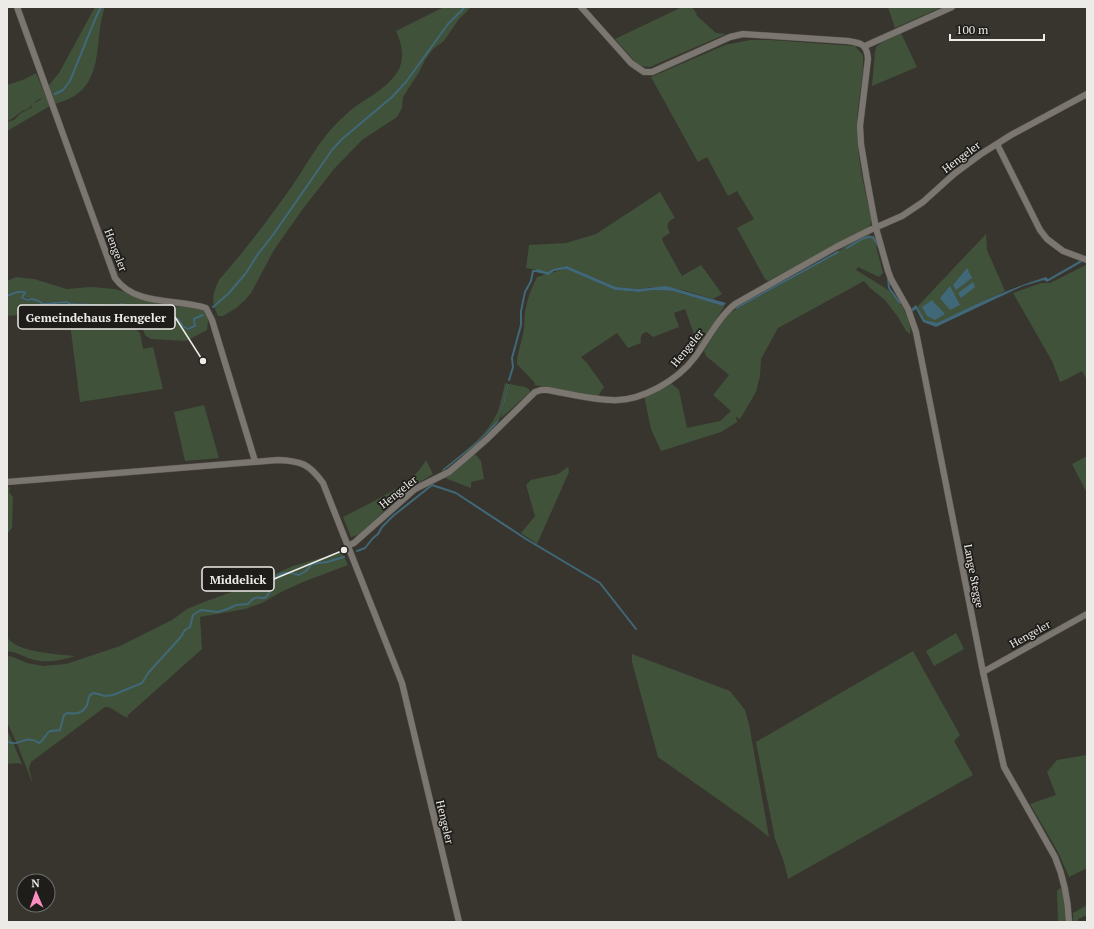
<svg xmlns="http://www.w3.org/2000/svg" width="1094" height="929" viewBox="0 0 1094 929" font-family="'PT Serif',serif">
<rect width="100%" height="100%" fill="#38352f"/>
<path fill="#40523a" d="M95,7H105C95,33 103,68 82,90C75,97 65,101 55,104L49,85L59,73Z
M444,7H471L459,19L444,41L433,49L425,60L418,74L403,97L402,108L397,117L362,140L334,169L302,210L274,250L251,293L245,300L236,308L223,316H218C211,302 212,295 219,280C245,250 269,219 292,186C306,166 318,142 336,124C342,118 349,111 356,106C371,96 388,87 398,71C405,58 402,44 396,31Z
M682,7H692L697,14L696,15L716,33L726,34L650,67L639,66L615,39Z
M888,7H942L895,28Z
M901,33L917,67L872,86L875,51L877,46L883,42Z
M750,40H770L855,46L863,55C864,77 858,99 857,120C856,153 864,187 871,218V224L869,227L768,281L765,279L737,228L754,219L737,191L728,196L707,157L698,162L651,77L725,45Z
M36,73L50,106L7,131V122L14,120L21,113L31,108L33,104L43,98C36,99 34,104 30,107C28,110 23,110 21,112C16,115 13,119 7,121V85L25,79Z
M660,192L675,218C667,221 666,226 670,233L662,238L663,242L682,276L701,265L722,294L713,299L683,290L653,287L638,289L616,287L567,266L553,269L547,272L526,268L529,245L566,243L596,234Z
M986,234L987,250L1005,291L936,324L925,320L917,307Z
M868,235L872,236L874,238L883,273L879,277L858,267L856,270L890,291L901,305H902C905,313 912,324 910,334L906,331L898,317L885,300L870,288L864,281L778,328L761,359L760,376L756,392L740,419L736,417L737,422L721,432L661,451L651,429L644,396L672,384L679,390L687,428L720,421L731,411L713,395L729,375L706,356L704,351L726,315L832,256L844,247Z
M1086,265L1087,380L1082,371L1065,380L1060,382L1052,361L1013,293L1041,283H1050Z
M566,269L615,290L639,292L654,290L673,291L723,306L725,305L699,348L685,309L674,313L679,327L653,337L647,332C641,333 640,337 641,343L628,348L617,333L581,357L587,363L604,387L598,396L534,385L535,383L517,364C517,354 521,344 523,334C525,327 524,320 525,312C527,300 531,288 537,277C547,274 556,271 566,269Z
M16,277L34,279L67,289L91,287L115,289L169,306L202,308L210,321H208L207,330L186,341L151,339L145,335C143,327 140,327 134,323C131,320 130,315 128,311L121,310L68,313L70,324H103L120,320L128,322L140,333L143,349L153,347L163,389L80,402L70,324C56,313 24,314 7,316V297L16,293H24L21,297L27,301C33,299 38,300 43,304L65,303L70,305L76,304L93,307H115L122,305L131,309L135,317L138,319L147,320L154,325C160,324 165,325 172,325L174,321L178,320L183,327L189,330L196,327L195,320L203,315L193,319L194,326L189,328L182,324L179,319H176L171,324L162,322L155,323L148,318H139L136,316L132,308L122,304L115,305H93L77,303L70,304L65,301L43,303C37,297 30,301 23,296L25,293L24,291L16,292L7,295V281Z
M505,383L508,384L500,418L478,441L448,467L443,469C462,454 489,434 498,411C501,402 503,392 505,383Z
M509,384L525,387L529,389L530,392L501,418Z
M204,405L219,458L185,461L174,412Z
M475,454L481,461L484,479L471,482V488L445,478V476L453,472Z
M1087,456V493L1072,464Z
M426,460L433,474L402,493L361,534L351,537L343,517C364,506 404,488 419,470C422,467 424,463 426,460Z
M568,467L569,472L537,544L521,533L535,516L526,485L531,480L558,474Z
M7,486L10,488L9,492L13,497L12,528L7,534Z
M342,552L348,565L303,582L279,593L262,603L245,609L200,617L202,649L128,715L127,718L109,707H105L31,762L29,769L33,785L18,746L7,722V656L13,657L27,663L43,666L66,664L120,646L172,620L187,609L204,602L248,586L293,566Z
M956,633L964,649L934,666L926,651Z
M7,637C16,653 59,654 75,656C60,661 43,664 28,658C21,655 15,652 7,651Z
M913,651L960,735L954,741L973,775L788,879L784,862L775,839L756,742Z
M632,654L730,691L745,710L749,724L769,837L750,822L658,757L632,662Z
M7,729L22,764L17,763L7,764Z
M1087,755V868L1069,877L1058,852L1030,804L1056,795L1047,772L1057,760Z
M1060,888L1063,890L1066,922H1058L1057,891Z
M1087,905V915L1078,919V922H1073V913Z"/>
<path fill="#416878" d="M1081,260L1084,261L1047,282L1044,280L1023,286L936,327L923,322L916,309L912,312L911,309L916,305L925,320L937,323C972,306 1008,289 1046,277L1048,279Z
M567,266L616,287L638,289L666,286L726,303L723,306L673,291L654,290L639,292L615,290L566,269L554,271L548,275L536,272L537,269L547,272L553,269Z
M967,268L972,278L956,290L953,285Z
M973,282L975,287L961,298L958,293Z
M950,286L960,305L950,310L940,298Z
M932,300L945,314L935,320L927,316L922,307Z
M508,384H509C507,391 502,416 499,420C494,429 484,435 478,443L443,471L442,470L478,441L500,418Z"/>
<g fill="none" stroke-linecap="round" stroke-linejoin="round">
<path stroke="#416878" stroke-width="2" d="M55,94L63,90L70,81L96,17L101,7
M847,248L862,239L868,237H873L878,246
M888,278L889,288L900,303
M7,296L17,292H24L25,293L22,297L27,300C33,298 38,300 43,304L66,302L71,304L115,306L122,304L131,309L135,316L138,318L148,319L154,324H172L175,320L178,319L183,326L188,329L195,326L194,319L203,315
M213,307L229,293L246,273L258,254L273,235L332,150L342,139L392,97L406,82L448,24L465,7
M736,308L838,252
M509,380L513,367L512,358L521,325V311L525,292L531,281L533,271H538
M432,485L456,493L526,539L600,583L636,629
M357,551L365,548L373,538L378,534L382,527L393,516L432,485
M7,741C17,749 25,733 39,743C45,740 45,734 50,731C53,730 57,731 60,730L64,715L67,713C75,714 83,714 87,705C88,702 88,699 90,695L94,693L105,696L113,695L142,683L149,672L180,638L185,630L190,627L193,615L201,610L218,612L230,608L236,605L248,604C250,602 251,600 253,599C261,594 264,604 270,591L269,588C277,573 282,570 299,575L306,571L312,564L327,562L344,557"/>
<g stroke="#55524d" stroke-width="7">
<path id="street" d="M17,7L115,278C136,307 176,298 206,308L212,320L255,461
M581,7L631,63L644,72H652L730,37L743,34L848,41C861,43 867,44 868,59L860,126L861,144L867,180L876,228L888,271L891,279L908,309L916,332L983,672L1004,767L1055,857C1064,878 1068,899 1069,922
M865,46L952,7
M997,144L1040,230L1047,239L1063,251L1087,260
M7,482L278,460C302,461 309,464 323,483L402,683L459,922
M347,546L354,543L415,489L449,472L462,461L487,439L535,392L541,390H548C569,394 590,399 611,400C641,402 678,380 695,357C708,339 718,318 735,304L836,247L870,230L902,216L923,202L954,174L981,154L1011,135L1087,94
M983,672L1087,614"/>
</g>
<use href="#street" stroke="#7b7770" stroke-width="6"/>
</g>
<g text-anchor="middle" stroke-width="3.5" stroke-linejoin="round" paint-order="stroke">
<g font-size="11" fill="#edebe7" stroke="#1e1d1a">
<text transform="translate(961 157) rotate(-37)" y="4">Hengeler</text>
<text transform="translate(116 250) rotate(69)" y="4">Hengeler</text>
<text transform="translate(687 348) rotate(-51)" y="4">Hengeler</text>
<text transform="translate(398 492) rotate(-39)" y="4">Hengeler</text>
<text transform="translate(974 576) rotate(79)" y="4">Lange Stegge</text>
<text transform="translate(1030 634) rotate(-29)" y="4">Hengeler</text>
<text transform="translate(445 822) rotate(77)" y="4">Hengeler</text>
</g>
</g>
<path fill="none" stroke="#edebe7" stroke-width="1.5" d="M203 361L175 317M344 550L274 579"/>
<g fill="#edebe7" stroke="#1e1d1a" stroke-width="1.5">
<circle cx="203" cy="361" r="4"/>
<circle cx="344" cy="550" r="4"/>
</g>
<g fill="#1e1d1a" stroke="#edebe7" stroke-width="1.5">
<rect x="18" y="305" width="157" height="24" rx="4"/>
<rect x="202" y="567" width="72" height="24" rx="4"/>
</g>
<g font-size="12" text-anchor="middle" font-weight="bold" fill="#edebe7">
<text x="96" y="322">Gemeindehaus Hengeler</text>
<text x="238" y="584">Middelick</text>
</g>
<rect width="1094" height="929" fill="none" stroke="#edebe7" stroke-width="16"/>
<g transform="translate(36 893) rotate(358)"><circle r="19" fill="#1e1d1a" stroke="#716f6c"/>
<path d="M0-3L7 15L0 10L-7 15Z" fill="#fd8ec0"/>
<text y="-6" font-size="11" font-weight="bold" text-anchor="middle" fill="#edebe7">N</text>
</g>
<path d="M950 34v6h94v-6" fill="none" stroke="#edebe7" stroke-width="2"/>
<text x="956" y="34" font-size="12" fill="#edebe7" stroke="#1e1d1a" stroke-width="3" paint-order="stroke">100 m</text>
</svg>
